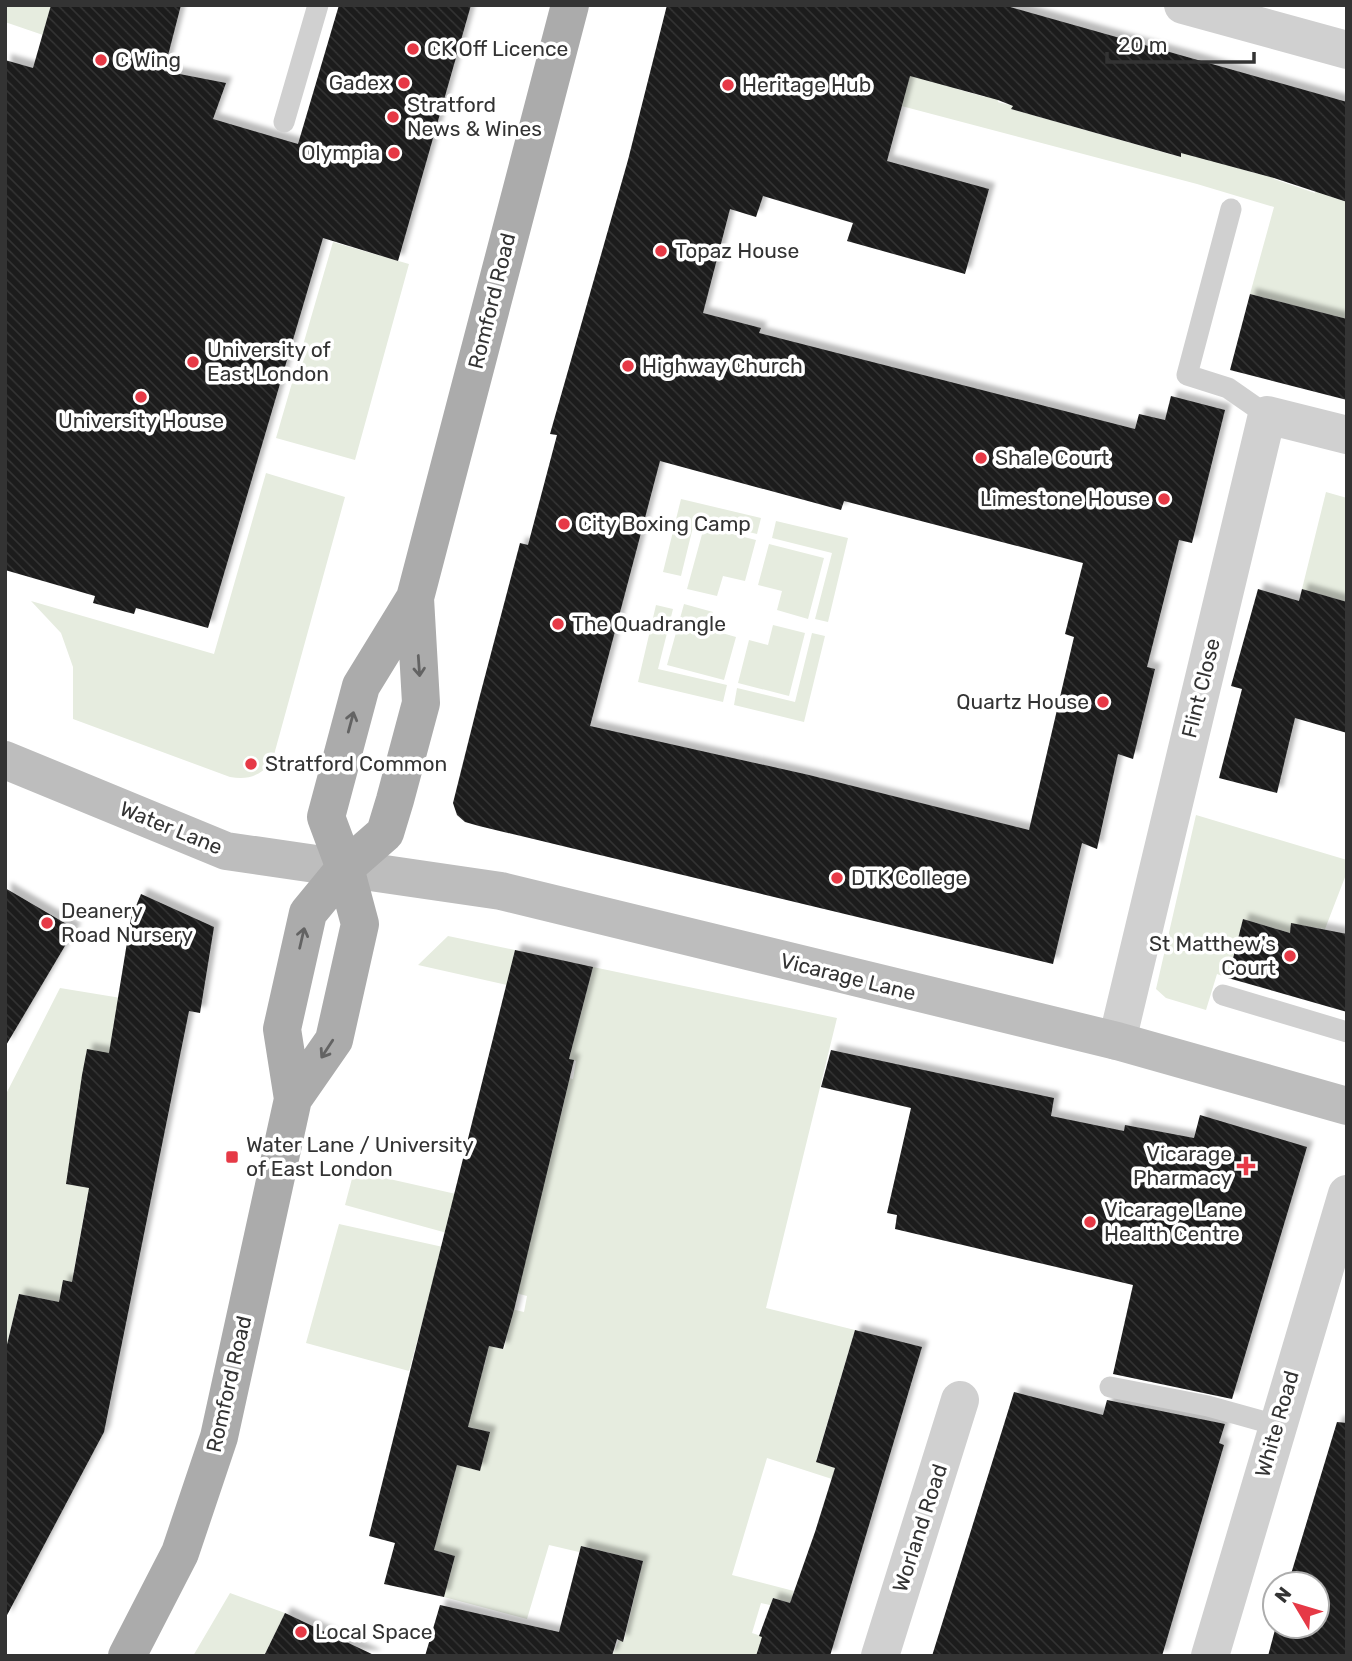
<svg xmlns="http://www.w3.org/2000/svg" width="1352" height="1661" viewBox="0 0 1352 1661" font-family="Rubik,sans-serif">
<defs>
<pattern id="building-back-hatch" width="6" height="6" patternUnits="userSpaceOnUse" patternTransform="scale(1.75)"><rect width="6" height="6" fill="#1a1a1a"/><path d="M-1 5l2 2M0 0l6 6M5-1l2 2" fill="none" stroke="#333"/></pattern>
<filter id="shadow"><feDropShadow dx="6" dy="-6" stdDeviation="2" flood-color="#0004"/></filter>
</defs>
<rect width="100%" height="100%" fill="#fff"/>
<path fill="#e6ecdf" d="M5,5H51L43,35L5,22Z
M905,58L957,89L985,97L994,62L1008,66L998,102L1013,106L1012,109L1180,157L1184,143L1239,159L1238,168L1258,174L1262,158L1284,142L1274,179L1315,193L1325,154L1339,158L1329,196L1347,202V319L1250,294L1274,207L1197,184L837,89Z
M333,242L409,264L355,460L276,438Z
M266,473L345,497L272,762C259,776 249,780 230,777L73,719V667L61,633L31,601L214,654Z
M1326,492L1347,498V602L1302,589Z
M681,499L761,518L757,534L695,519L681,576L663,572Z
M776,521L848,538L828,622L815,619L832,553L772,538Z
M704,527L756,540L745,581L723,576L717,596L687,589Z
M769,544L824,558L808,619L777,610L782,591L758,585Z
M684,604L713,612L708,629L736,637L724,680L667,665Z
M656,605L673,609L658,669L727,685L723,702L638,682Z
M773,625L805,633L789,696L738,683L749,640L768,645Z
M812,633L825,636L804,722L734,705L737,688L795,702Z
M1196,815L1347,860V872L1325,929L1292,924L1290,933L1243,919L1228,978L1217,974L1206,1010L1166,998L1156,989Z
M448,936L515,950L507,985L418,965Z
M593,967L837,1018L766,1308L855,1330L816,1461L835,1468L832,1479L767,1458L732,1575L794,1591L790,1603L773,1598L770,1605L761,1603L752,1633L779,1642L756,1656H612L619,1640L624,1641L643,1561L582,1546L579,1552L549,1545L527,1619L444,1597L455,1556L434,1550L457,1465L480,1471L489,1432L462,1425L478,1367L484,1368L489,1346L504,1349L508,1332L494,1328L499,1306L524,1312L527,1296L504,1290L546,1177L532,1174C558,1151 556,1144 547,1112L561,1115L565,1098L556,1075L573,1079L576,1061L569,1059Z
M60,988L127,999L118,1054L66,1184L95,1189L87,1197L72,1282L63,1281L59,1302L19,1294L8,1340L5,1402V1096Z
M354,1171L456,1194L447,1233L345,1205Z
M339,1224L443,1247L409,1371L306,1343Z
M230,1593L285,1613L264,1656H193Z"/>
<path fill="url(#building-back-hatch)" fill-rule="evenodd" filter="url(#shadow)" d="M51,5H181L164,71L226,83L213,119L298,144L339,5H471L398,261L323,238L208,628L136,608L134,614L93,603L95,596L5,570V60L33,68Z
M667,5H1003L1347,102V202L1274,178L1181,153V157L1011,109L1013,106L998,100L910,76L887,161L989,189L965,274L847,241L853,223L763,196L756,217L730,209L703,313L761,328L759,333L1135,429L1139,414L1165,420L1171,396L1225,410L1192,543L1179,540L1147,667L1155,669L1133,759L1118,754L1097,849L1082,843L1053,964L479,826L465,822L457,815L453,803L479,699L520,543L528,545L557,435L550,434L628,160ZM660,461L841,510L844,501L1083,563L1065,634L1074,637L1029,830L809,775L590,726Z
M1250,294L1347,319V400L1230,370Z
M1258,589L1299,601L1302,589L1347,602V733L1295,718L1277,793L1219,778L1242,689L1231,686Z
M5,888L75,929L5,1047Z
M141,894L214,927L200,1013L189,1011L104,1432L5,1619V1353L19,1294L59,1302L63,1280L72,1282L89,1188L66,1184L82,1075L87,1049L109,1053L131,918Z
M1243,919L1290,933L1291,923L1347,934V1012L1228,978Z
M515,950L593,967L569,1059L574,1060L514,1310L503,1349L489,1346L468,1427L490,1432L480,1471L457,1465L434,1550L455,1556L444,1597L384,1584L395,1543L369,1536Z
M831,1050L1054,1098L1051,1116L1124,1131L1125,1125L1194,1138L1200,1115L1307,1147L1232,1399L1113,1374L1133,1285L895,1229L897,1215L887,1213L911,1108L821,1087Z
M855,1330L922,1347L830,1656H756L762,1637L759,1636L773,1598L790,1603L815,1532L835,1468L816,1462Z
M1014,1392L1103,1415L1107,1400L1225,1424L1219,1443L1224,1445L1162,1656H932Z
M1337,1422L1347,1423V1656H1268L1276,1626H1317V1584H1288Z
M581,1546L643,1561L623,1642L617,1639L612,1656H425L440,1605L559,1632Z
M285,1613L376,1656H264Z"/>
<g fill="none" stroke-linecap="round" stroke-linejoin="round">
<path stroke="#d0d0d0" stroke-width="21" d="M284,122L318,5
M1231,209L1187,375L1228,388L1267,415
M1223,995L1347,1032
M1110,1387L1208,1406L1276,1425"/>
<path stroke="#d0d0d0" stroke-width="38" d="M1183,5L1347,50
M1117,1041L1267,415L1347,435
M880,1656L960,1400
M1210,1656L1347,1194"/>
<path stroke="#bdbdbd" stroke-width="38" d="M5,760L226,851L501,891L1117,1041L1347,1106"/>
<path stroke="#ababab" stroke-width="38" d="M293,1099L334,1040L360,924L345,868L326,817L361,686L415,598L570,5
M127,1656L180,1553L219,1437L293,1099L282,1029L308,913L345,868L385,833L395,800L421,703L415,598"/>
</g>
<defs><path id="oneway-shaft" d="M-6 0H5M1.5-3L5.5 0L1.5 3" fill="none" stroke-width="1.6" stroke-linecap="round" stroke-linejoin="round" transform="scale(1.75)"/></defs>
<g stroke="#636363">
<use href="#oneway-shaft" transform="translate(419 666) rotate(86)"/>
<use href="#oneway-shaft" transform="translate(351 722) rotate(-75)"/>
<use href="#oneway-shaft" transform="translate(302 938) rotate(-77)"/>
<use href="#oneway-shaft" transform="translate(327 1049) rotate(123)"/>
</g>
<g fill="#e63946" stroke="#fff" stroke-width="2.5">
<circle cx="413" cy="49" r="7"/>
<circle cx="101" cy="60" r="7"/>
<circle cx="404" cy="83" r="7"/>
<circle cx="728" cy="85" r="7"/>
<circle cx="393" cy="117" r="7"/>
<circle cx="394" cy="153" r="7"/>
<circle cx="661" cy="251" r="7"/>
<circle cx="193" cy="362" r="7"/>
<circle cx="628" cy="366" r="7"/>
<circle cx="141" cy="397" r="7"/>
<circle cx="981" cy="458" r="7"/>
<circle cx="1164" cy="499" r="7"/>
<circle cx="564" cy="524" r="7"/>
<circle cx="558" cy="624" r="7"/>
<circle cx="1103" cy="702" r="7"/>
<circle cx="251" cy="764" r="7"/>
<circle cx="837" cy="878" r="7"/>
<circle cx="47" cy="923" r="7"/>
<circle cx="1290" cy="956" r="7"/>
<rect x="225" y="1150" width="14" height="14" rx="3.5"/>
<path d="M1242.5 1155.5h7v7h7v7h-7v7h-7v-7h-7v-7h7z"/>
<circle cx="1090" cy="1222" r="7"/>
<circle cx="301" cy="1632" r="7"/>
</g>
<g text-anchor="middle" stroke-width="7" stroke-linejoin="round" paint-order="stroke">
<g font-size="21" fill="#333" stroke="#fff" text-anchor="start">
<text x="427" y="56">CK Off Licence</text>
<text x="115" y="67">C Wing</text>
<text x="390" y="90" text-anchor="end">Gadex</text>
<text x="742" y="92">Heritage Hub</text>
<text x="407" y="112">Stratford<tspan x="407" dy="24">News &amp; Wines</tspan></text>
<text x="380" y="160" text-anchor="end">Olympia</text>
<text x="675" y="258">Topaz House</text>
<text x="207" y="357">University of<tspan x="207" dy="24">East London</tspan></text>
<text x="642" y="373">Highway Church</text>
<text x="141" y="428" text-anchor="middle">University House</text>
<text x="995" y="465">Shale Court</text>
<text x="1150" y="506" text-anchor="end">Limestone House</text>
<text x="578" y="531">City Boxing Camp</text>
<text x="572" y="631">The Quadrangle</text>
<text x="1089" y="709" text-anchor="end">Quartz House</text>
<text x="265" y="771">Stratford Common</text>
<text x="851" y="885">DTK College</text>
<text x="61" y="918">Deanery<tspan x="61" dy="24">Road Nursery</tspan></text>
<text x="1276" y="951" text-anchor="end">St Matthew's<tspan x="1276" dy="24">Court</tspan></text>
<text x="246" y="1152">Water Lane / University<tspan x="246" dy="24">of East London</tspan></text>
<text x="1232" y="1161" text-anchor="end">Vicarage<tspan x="1232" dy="24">Pharmacy</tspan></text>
<text x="1104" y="1217">Vicarage Lane<tspan x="1104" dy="24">Health Centre</tspan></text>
<text x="315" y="1639">Local Space</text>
</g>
<g font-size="21" fill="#333" stroke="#fff">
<text transform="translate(492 301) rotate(-76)" y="7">Romford Road</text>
<text transform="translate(1201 688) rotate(-76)" y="7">Flint Close</text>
<text transform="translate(171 828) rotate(22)" y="7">Water Lane</text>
<text transform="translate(848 977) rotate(14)" y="7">Vicarage Lane</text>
<text transform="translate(229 1384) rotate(-77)" y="7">Romford Road</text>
<text transform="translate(1277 1424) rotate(-74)" y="7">White Road</text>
<text transform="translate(920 1528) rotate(-72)" y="7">Worland Road</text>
</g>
</g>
<rect width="1352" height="1661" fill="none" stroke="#333333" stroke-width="14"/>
<g transform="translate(1296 1605) rotate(308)"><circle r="33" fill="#ffffff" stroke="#adadad" stroke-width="2"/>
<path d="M0-5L12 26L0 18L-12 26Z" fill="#e63946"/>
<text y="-10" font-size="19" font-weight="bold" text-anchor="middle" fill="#333333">N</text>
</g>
<path d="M1107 52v10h147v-10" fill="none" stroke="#333333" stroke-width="3.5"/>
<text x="1118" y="52" font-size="21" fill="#333333" stroke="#ffffff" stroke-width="5" paint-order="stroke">20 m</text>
</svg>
